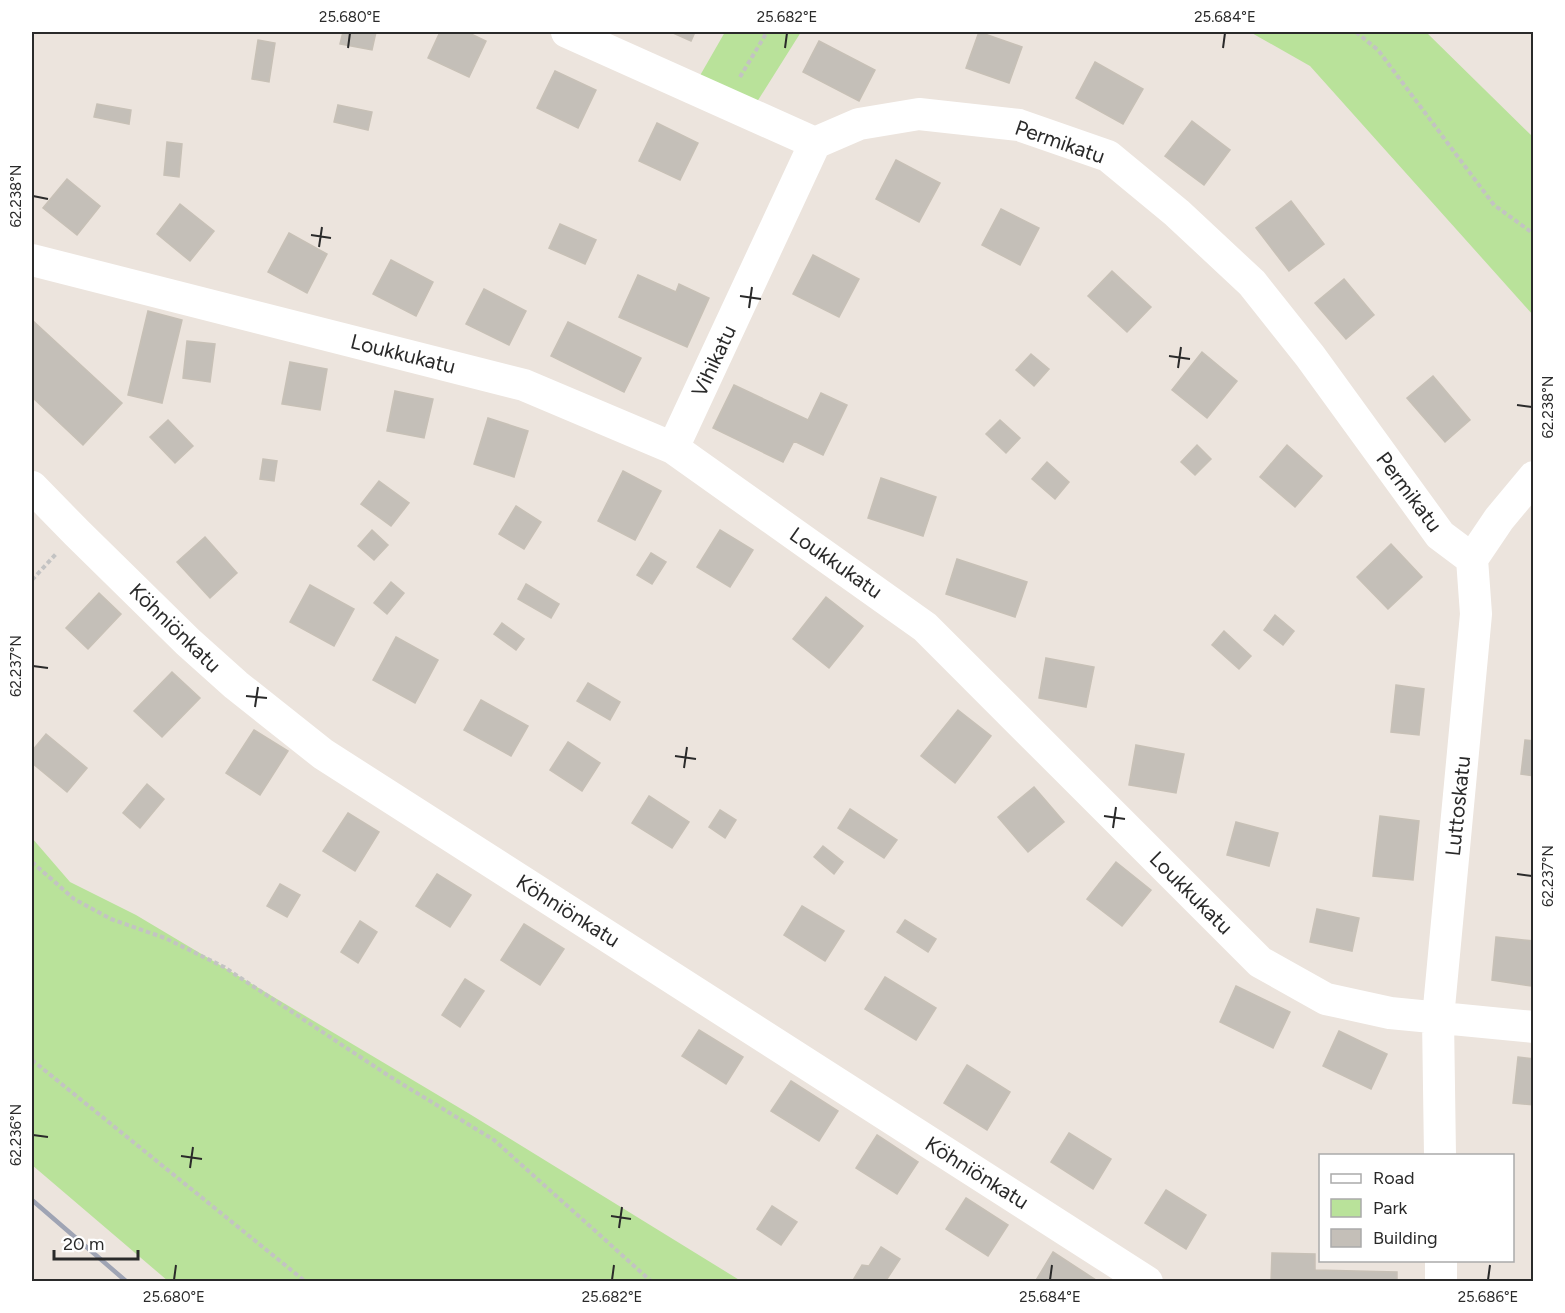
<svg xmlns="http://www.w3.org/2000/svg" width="1565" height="1313" viewBox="0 0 1565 1313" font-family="Figtree,sans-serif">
<rect width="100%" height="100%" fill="#ece4dd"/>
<path fill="#b9e29a" d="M725,32H801L755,105L698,79Z
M1250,32H1426L1533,137V315L1310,66Z
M32,838L70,882L136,915L468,1113L741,1281H168L32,1165Z"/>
<path fill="#c4bfb8" stroke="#c7c0b6" stroke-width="1.5" d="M343,32H376L372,50L340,44Z
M440,32H467L486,41L469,77L428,58Z
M671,32H695L691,41Z
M979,32L1022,47L1009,83L966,68Z
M258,40L275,43L269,82L252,79Z
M819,41L875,70L859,101L803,72Z
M1095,62L1143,89L1123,124L1076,98Z
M555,71L596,90L578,128L537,108Z
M97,104L131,110L129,124L94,117Z
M338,105L372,112L368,130L334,122Z
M1192,121L1230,150L1204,185L1165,156Z
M657,123L698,143L680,180L639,161Z
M167,142L182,144L179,177L164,175Z
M896,160L940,183L919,222L876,199Z
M67,179L100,206L77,235L43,208Z
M1291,201L1324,244L1289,271L1256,228Z
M180,204L214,231L190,261L157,234Z
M1001,209L1039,228L1020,265L982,245Z
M560,224L596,240L585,264L549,248Z
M289,233L327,254L307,293L268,272Z
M813,255L859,279L839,317L793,294Z
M391,260L433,282L416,316L373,294Z
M1112,271L1151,307L1127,332L1088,296Z
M638,275L676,292L679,284L709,298L687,347L619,317Z
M1344,279L1374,315L1346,339L1315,303Z
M484,289L526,311L509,345L466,324Z
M148,311L182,320L162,403L128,395Z
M32,320L122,403L83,445L32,397Z
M568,322L641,358L624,392L551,356Z
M187,341L215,344L210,382L183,378Z
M1202,352L1237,381L1207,418L1172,390Z
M1031,354L1049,369L1034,386L1016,370Z
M290,362L327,369L320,410L282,404Z
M1433,376L1470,420L1445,442L1407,398Z
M734,385L808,420L821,393L847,405L823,455L794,441L783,462L713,428Z
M395,391L433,399L424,438L387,431Z
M488,418L528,431L514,477L474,464Z
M168,420L193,446L175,463L150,437Z
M1000,420L1020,438L1006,453L986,434Z
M1197,445L1211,459L1195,475L1181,462Z
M1287,445L1322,476L1295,507L1260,477Z
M263,459L277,461L274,481L260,479Z
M1047,462L1069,482L1055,499L1032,479Z
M623,471L661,491L635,540L598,521Z
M881,478L936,497L923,536L868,518Z
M379,481L409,503L391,526L361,504Z
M516,506L541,522L524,549L499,534Z
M372,530L388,545L374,560L358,546Z
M720,530L753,550L730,587L697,567Z
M205,537L237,573L210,598L177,562Z
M1391,544L1422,577L1388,609L1357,577Z
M651,553L666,562L652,584L637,575Z
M957,559L1027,582L1015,617L946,594Z
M391,582L404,593L387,614L374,603Z
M526,584L559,604L551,618L518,599Z
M310,585L354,609L334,646L290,622Z
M99,593L121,614L88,649L66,628Z
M826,597L863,626L829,668L793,639Z
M1275,615L1294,631L1283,645L1264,630Z
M502,623L524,639L516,650L494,634Z
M1224,631L1251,656L1239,669L1212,645Z
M396,637L438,660L415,703L373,680Z
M1046,658L1094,667L1086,707L1039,698Z
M172,672L200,698L162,737L134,711Z
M588,683L620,702L610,720L577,701Z
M1396,685L1424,689L1419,735L1391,732Z
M481,700L528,726L511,756L464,730Z
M958,710L991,736L955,783L921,756Z
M254,730L288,751L260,795L226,773Z
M46,734L87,768L67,792L32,763V751Z
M1525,740L1534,741V776L1521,774Z
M568,742L600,763L582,791L550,770Z
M1136,745L1184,754L1176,793L1129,785Z
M147,784L164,799L140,828L123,813Z
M1034,787L1064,822L1028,852L998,817Z
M649,796L689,822L672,848L632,823Z
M850,809L897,840L884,858L838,828Z
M720,810L736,820L725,838L709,827Z
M348,813L379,832L355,871L323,851Z
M1380,816L1419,821L1413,880L1373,876Z
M1236,822L1278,833L1269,866L1227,855Z
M823,846L843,862L834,874L814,857Z
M1116,862L1151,890L1122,926L1087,899Z
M437,874L471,895L450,927L416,906Z
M280,884L300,895L287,917L267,906Z
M802,906L844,931L825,961L784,935Z
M1317,909L1359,918L1352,951L1310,942Z
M905,920L936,939L928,952L897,932Z
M360,921L377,932L358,963L341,952Z
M524,924L564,949L540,985L501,960Z
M1496,937L1534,941V969L1531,986L1492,980Z
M885,977L936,1008L916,1040L865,1009Z
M465,979L484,991L460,1027L442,1015Z
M1236,986L1290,1012L1273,1048L1220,1022Z
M699,1030L743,1057L726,1084L682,1056Z
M1339,1031L1387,1054L1371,1089L1323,1066Z
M1518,1057L1534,1059V1105L1513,1103Z
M967,1065L1010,1092L987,1130L944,1103Z
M791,1081L838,1111L819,1141L771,1111Z
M1069,1133L1111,1159L1093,1189L1051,1162Z
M877,1135L918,1162L897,1194L856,1168Z
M1166,1190L1206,1215L1186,1249L1145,1223Z
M966,1198L1008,1225L988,1256L946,1229Z
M772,1206L797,1222L781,1245L757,1229Z
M881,1247L900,1259L885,1282H852L862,1265L869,1266Z
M1053,1252L1096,1280L1095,1282H1035Z
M1272,1253L1315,1254V1270L1397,1272V1282H1271Z"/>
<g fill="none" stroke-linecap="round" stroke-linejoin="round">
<path stroke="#c3c3c3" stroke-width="4" stroke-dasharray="4.5 3" stroke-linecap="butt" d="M1356,32L1378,50L1494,205L1534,234
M740,77L767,32
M32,580L56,554
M32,862L74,899L111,919L165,938L224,967L389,1076L494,1140L652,1282
M32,1060L306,1282"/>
<path stroke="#fff" stroke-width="32" d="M567,32L815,143L859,124L919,114L1019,125L1108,156L1177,213L1252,283L1310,356L1440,535L1472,559
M32,260L524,385L673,448L925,627L1260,962L1326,999L1390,1013L1534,1027
M673,448L815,143
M32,487L77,533L188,642L236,685L323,754L1147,1282
M1440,1156L1438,1018L1476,614L1472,559L1499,519L1534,477
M1441,1260V1282"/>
<path stroke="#9fa4b4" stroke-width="4.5" d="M32,1200L127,1282"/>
</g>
<path fill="none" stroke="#2a2a2a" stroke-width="2" d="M348,48L350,33M785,48L787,33M1223,48L1225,33M33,196L48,199M311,235L331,238M319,247L322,227M740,296L761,299M749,308L752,287M1169,356L1190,359M1178,368L1181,347M1517,405L1532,407M33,666L48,668M246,696L267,698M255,707L258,687M675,756L696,759M684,768L687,747M1104,816L1125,819M1113,828L1116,807M1517,874L1532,876M33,1135L48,1137M181,1156L202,1159M190,1168L193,1147M611,1216L631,1219M619,1228L622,1207M174,1280L176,1265M612,1280L614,1265M1050,1280L1052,1265M1488,1280L1490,1265"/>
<g text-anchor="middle" stroke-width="4.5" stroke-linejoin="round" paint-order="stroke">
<g font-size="21" fill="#2a2a2a" stroke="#fff">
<text transform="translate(1060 142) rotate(19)" y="7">Permikatu</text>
<text transform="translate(403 354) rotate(14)" y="7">Loukkukatu</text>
<text transform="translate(714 361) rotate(-65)" y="7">Vihikatu</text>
<text transform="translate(1409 492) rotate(53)" y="7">Permikatu</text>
<text transform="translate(836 563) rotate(35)" y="7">Loukkukatu</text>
<text transform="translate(175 628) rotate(44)" y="7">Köhniönkatu</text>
<text transform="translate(1458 806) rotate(-84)" y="7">Luttoskatu</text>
<text transform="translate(1191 893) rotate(45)" y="7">Loukkukatu</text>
<text transform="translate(568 911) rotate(32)" y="7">Köhniönkatu</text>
<text transform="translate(977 1173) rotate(32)" y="7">Köhniönkatu</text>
</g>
</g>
<rect width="1565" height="1313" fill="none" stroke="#ffffff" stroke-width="66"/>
<rect x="1319" y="1154" width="195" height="108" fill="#ffffff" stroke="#aaaaaa" stroke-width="1.5"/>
<rect x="1331" y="1174" width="30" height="9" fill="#ffffff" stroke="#aaaaaa" stroke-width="1.5"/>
<text x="1373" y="1184" font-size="18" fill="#2a2a2a">Road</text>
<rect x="1331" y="1199" width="30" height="18" fill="#b9e29a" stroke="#aaaaaa" stroke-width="1.5"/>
<text x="1373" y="1214" font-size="18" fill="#2a2a2a">Park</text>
<rect x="1331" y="1229" width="30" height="18" fill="#c4bfb8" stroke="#aaaaaa" stroke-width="1.5"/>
<text x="1373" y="1244" font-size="18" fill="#2a2a2a">Building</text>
<path d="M54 1250v9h84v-9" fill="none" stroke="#2a2a2a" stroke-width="3"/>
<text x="63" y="1250" font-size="18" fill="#2a2a2a" stroke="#ffffff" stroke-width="4.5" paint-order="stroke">20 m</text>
<rect x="33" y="33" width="1499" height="1247" fill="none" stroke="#2a2a2a" stroke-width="2"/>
<g font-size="15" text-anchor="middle" fill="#2a2a2a">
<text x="350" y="22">25.680°E</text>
<text x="787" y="22">25.682°E</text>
<text x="1225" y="22">25.684°E</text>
<text transform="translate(16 196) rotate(-90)" y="5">62.238°N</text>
<text transform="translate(1548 407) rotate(-90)" y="5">62.238°N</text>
<text transform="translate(16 666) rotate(-90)" y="5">62.237°N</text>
<text transform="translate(1548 876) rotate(-90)" y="5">62.237°N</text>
<text transform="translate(16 1135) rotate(-90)" y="5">62.236°N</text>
<text x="174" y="1302">25.680°E</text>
<text x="612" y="1302">25.682°E</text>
<text x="1050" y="1302">25.684°E</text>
<text x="1488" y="1302">25.686°E</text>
</g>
</svg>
